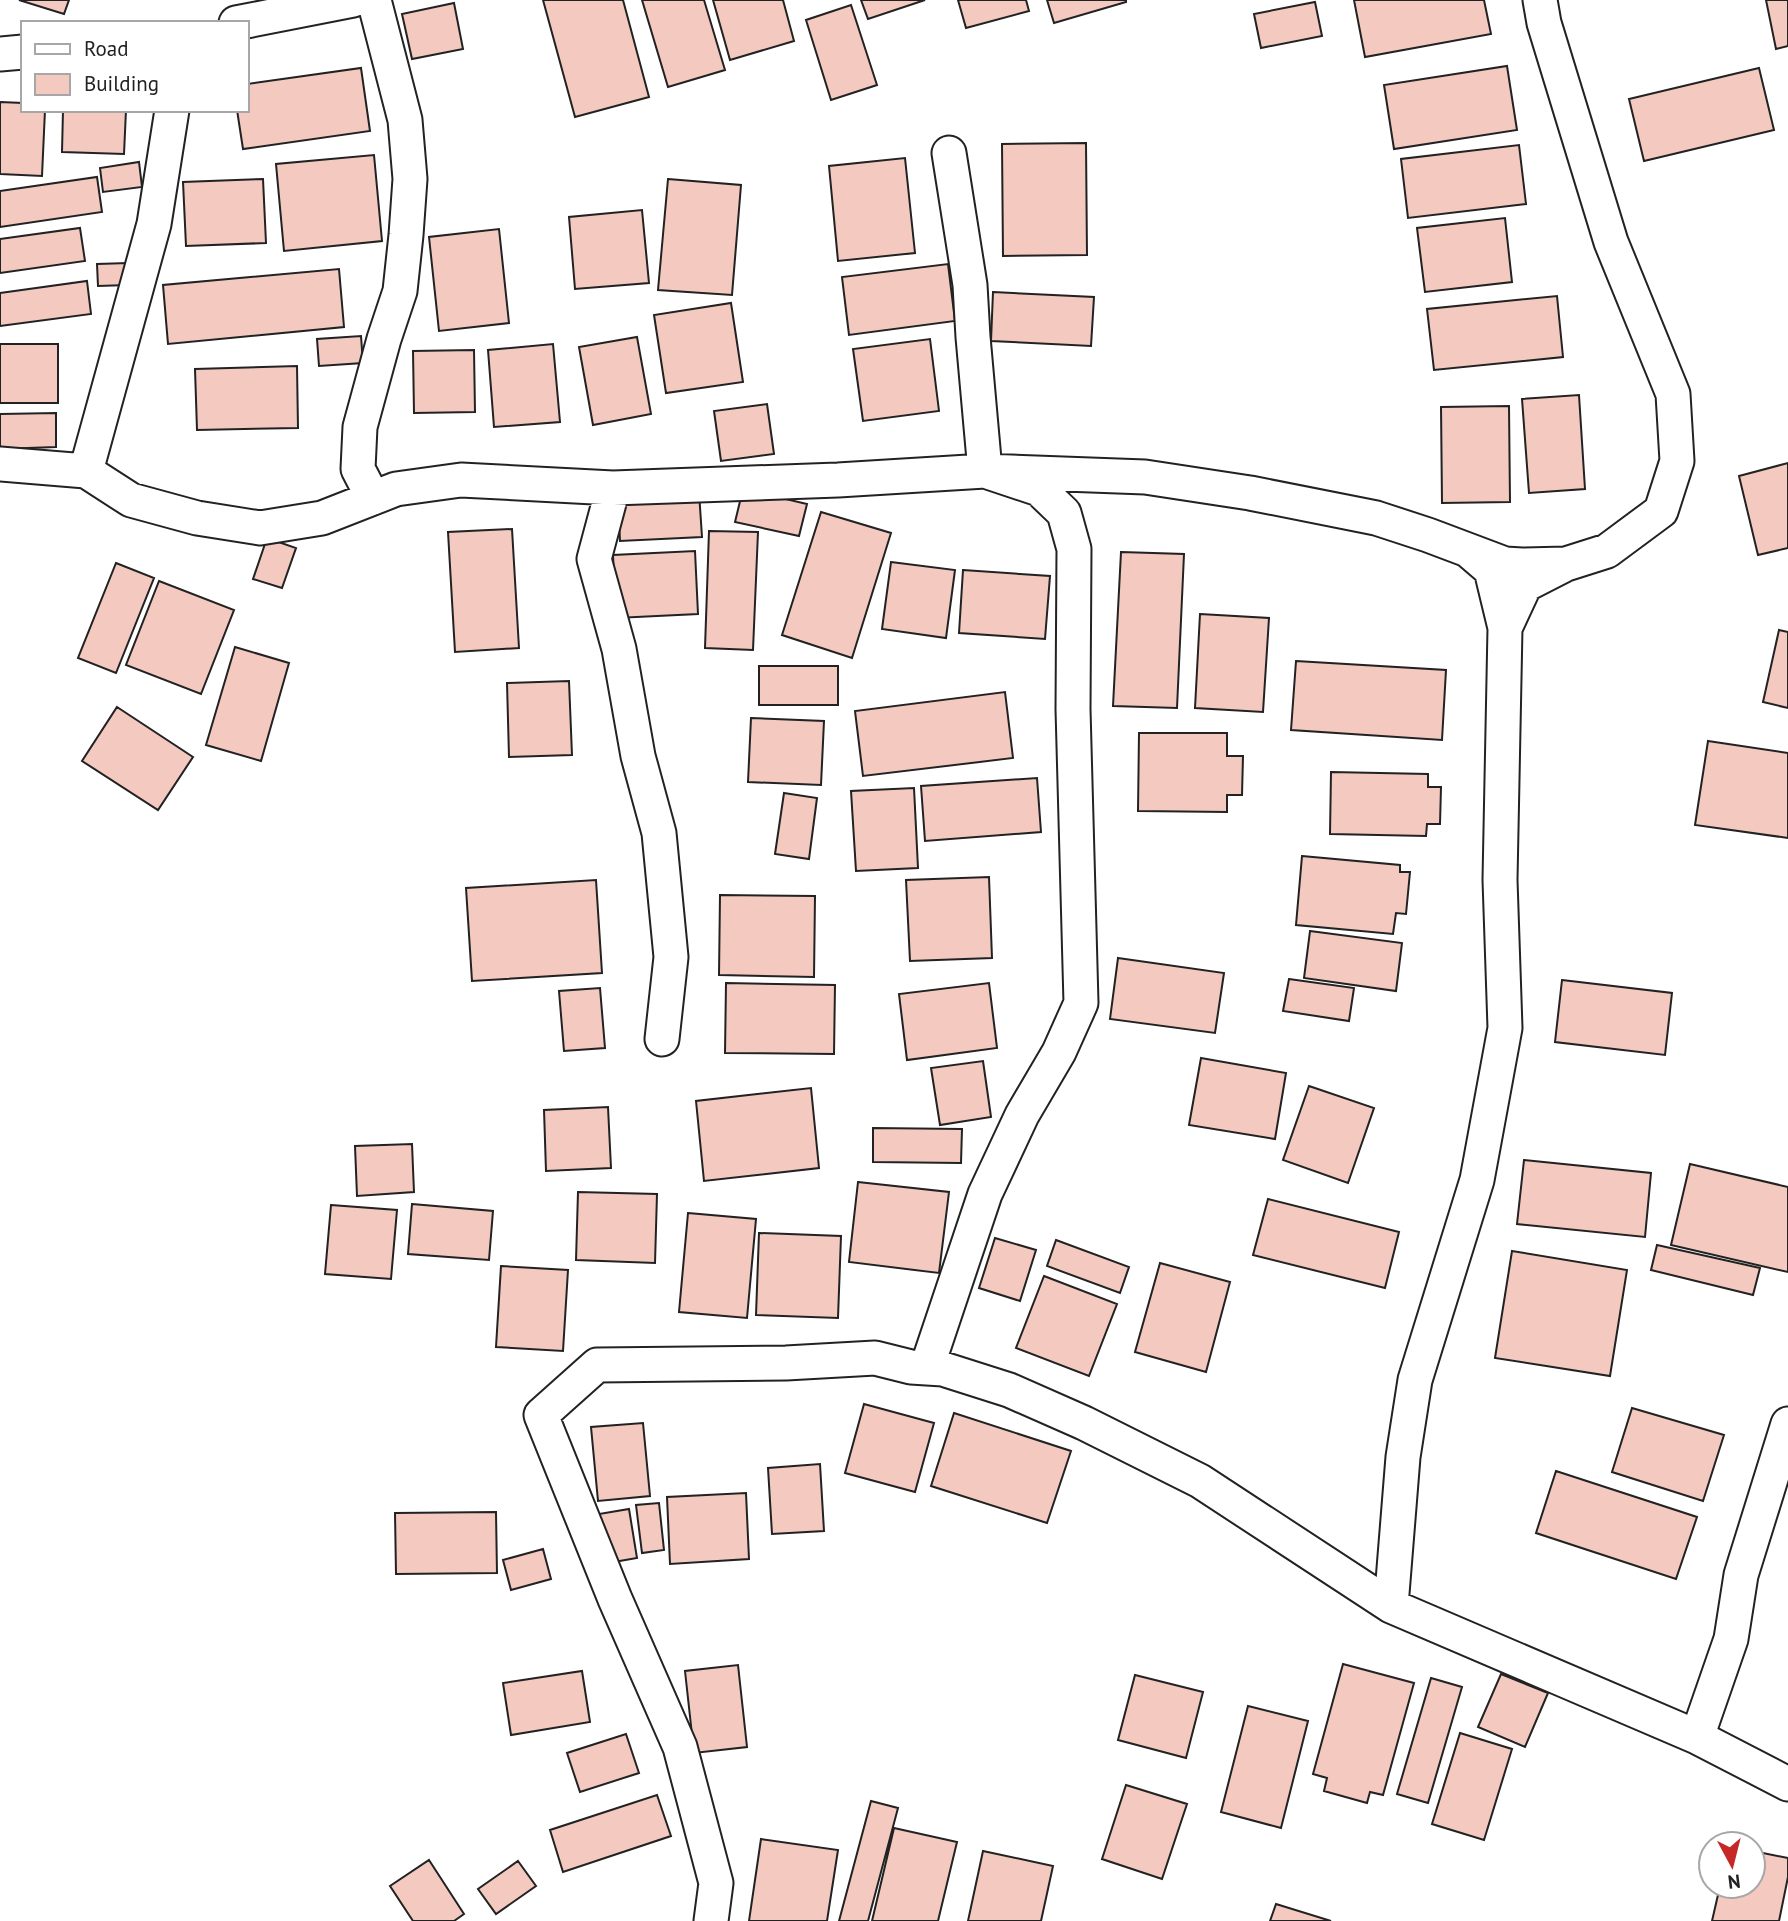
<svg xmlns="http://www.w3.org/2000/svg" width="1788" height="1921" viewBox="0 0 1788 1921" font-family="'PT Sans',sans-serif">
<rect width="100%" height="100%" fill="#fff"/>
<path fill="#f3c9c0" stroke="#222" stroke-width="2" d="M19,0H69L64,14Z
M543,0H623L649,97L575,117Z
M642,0H704L725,70L668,87Z
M713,0H783L794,41L730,60Z
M861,0H925L868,19Z
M958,0H1026L1029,11L966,28Z
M1047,0H1126V2L1054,23Z
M1354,0H1484L1491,34L1365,57Z
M1766,0H1788V46L1776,49Z
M1315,2L1322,36L1261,48L1254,14Z
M454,3L463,49L412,59L402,14Z
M851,5L877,85L831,100L806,20Z
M1507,66L1517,130L1394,149L1384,85Z
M361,68L370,131L243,149L237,110H247V84Z
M1759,68L1774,130L1644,161L1629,99Z
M0,102L23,103V110H45L42,176L0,174Z
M63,110H126L124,154L62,152Z
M1086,143L1087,255L1003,256L1002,144Z
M1519,145L1526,204L1408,218L1401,159Z
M374,155L382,241L284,251L276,164Z
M905,158L915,253L838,261L829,166Z
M139,162L142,187L103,192L100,168Z
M97,177L102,212L0,227V191Z
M263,179L266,243L186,246L183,182Z
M668,179L741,185L732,295L658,290Z
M642,210L649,283L575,289L569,217Z
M1505,218L1512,282L1425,292L1417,228Z
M80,228L85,261L0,273V239Z
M499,229L509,323L439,331L429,237Z
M128,263V285L98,286L97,264Z
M948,264L955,321L849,335L842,277Z
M339,269L344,327L168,344L163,285Z
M87,281L91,314L0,326V293Z
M993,292L1094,297L1091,346L991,341Z
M1557,296L1563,357L1434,370L1427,309Z
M731,303L743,382L666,393L654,315Z
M361,336L363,363L319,366L317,339Z
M637,337L651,414L593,425L579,347Z
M930,339L939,411L863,421L853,349Z
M0,344H58V403H0Z
M553,344L560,422L494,427L488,350Z
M474,350L475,412L414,413L413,351Z
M297,366L298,428L197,430L195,369Z
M1579,395L1585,489L1529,493L1522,399Z
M767,404L774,454L721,461L714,411Z
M1509,406L1510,502L1442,503L1441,407Z
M56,413V447L0,449V414Z
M1788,463V548L1758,555L1739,476Z
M743,489L807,504L799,536L735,522Z
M699,492L702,537L620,541L618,496Z
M821,512L891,533L852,658L782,635Z
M512,529L519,648L455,652L448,532Z
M709,531L758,532L753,650L705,648Z
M267,538L296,548L282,588L253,579Z
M695,551L698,614L616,618L613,555Z
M1121,552L1184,554L1177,708L1113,706Z
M891,562L955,570L946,638L882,629Z
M116,563L154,578L116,673L78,658Z
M963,570L1050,576L1045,639L959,633Z
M159,581L234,610L201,694L126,665Z
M1200,614L1269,618L1263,712L1195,708Z
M1779,630L1788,632V708L1763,702Z
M235,647L289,663L261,761L206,745Z
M1296,661L1446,670L1442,740L1291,730Z
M759,666H838V705H759Z
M569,681L572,755L509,757L507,683Z
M1005,692L1013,758L863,776L855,711Z
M117,707L193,757L158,810L82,761Z
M751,718L824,721L821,785L748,782Z
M1139,733H1227V756H1243L1242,795H1227V812L1138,811Z
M1708,741L1788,753V838L1695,825Z
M1331,772L1428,774V787H1441L1440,824H1427L1426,836L1330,834Z
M1037,778L1041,832L925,841L921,786Z
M914,788L918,868L856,871L851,791Z
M784,793L817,798L809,859L775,854Z
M1302,856L1400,865V872H1410L1406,914L1396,913L1393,934L1296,925Z
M989,877L992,958L910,961L906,880Z
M596,880L602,973L472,981L466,888Z
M720,895L815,896L814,977L719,975Z
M1310,931L1402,943L1396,991L1304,978Z
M1118,958L1224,973L1215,1033L1110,1019Z
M1289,979L1354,988L1349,1021L1283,1011Z
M1562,980L1672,993L1665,1055L1555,1042Z
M726,983L835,985L834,1054L725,1053Z
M989,983L997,1048L907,1060L899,994Z
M600,988L605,1048L564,1051L559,991Z
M1201,1058L1286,1073L1275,1139L1189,1125Z
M983,1061L991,1117L940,1125L931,1068Z
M1309,1086L1374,1108L1348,1183L1283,1160Z
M811,1088L819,1168L704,1181L696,1101Z
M608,1107L611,1168L546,1171L544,1110Z
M873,1128L962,1129L961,1163L873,1162Z
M412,1144L414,1192L357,1196L355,1146Z
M1524,1160L1651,1173L1645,1237L1517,1224Z
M1690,1164L1788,1187V1272L1671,1245Z
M858,1182L949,1192L939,1273L849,1262Z
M578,1192L657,1194L655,1263L576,1260Z
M1268,1199L1399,1232L1385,1288L1253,1255Z
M412,1204L493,1211L489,1260L408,1254Z
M331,1205L397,1210L391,1279L325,1274Z
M688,1213L756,1219L747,1318L679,1312Z
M759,1233L841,1236L838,1318L756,1315Z
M995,1238L1036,1250L1020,1301L979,1288Z
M1056,1240L1129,1267L1120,1293L1047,1266Z
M1657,1245L1760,1268L1753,1295L1651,1270Z
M1512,1251L1627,1270L1610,1376L1495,1358Z
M1160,1263L1230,1282L1206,1372L1135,1352Z
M501,1266L568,1270L563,1351L496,1347Z
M1044,1276L1117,1304L1089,1376L1016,1348Z
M864,1404L934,1423L915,1492L845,1473Z
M1632,1408L1724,1435L1703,1501L1612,1472Z
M954,1413L1071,1451L1047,1523L931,1486Z
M643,1423L650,1496L598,1501L591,1427Z
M820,1464L824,1531L772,1534L768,1468Z
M1556,1471L1697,1517L1676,1579L1536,1533Z
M746,1493L749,1559L670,1564L667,1497Z
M659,1503L664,1550L642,1553L636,1505Z
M629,1509L637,1558L608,1563L599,1514Z
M496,1512L497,1573L396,1574L395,1513Z
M543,1549L551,1579L511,1590L503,1560Z
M1343,1664L1414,1683L1383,1795L1370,1792L1367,1803L1324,1791L1327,1778L1313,1774Z
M738,1665L747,1747L694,1753L685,1671Z
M582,1671L590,1722L511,1735L503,1683Z
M1501,1674L1548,1693L1525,1747L1478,1727Z
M1135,1675L1203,1692L1186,1758L1118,1740Z
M1431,1678L1462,1687L1428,1803L1397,1794Z
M1248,1706L1308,1721L1281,1828L1221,1812Z
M1460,1733L1512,1749L1484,1840L1432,1824Z
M626,1734L639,1773L580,1792L567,1753Z
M1126,1785L1187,1804L1162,1879L1102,1859Z
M657,1795L671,1836L563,1872L550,1830Z
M871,1801L898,1808L868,1921H839Z
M894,1828L957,1842L938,1921H872Z
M761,1839L838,1850L827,1921H749Z
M983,1851L1053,1866L1041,1921H968Z
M1753,1851L1788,1858V1877L1779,1921H1712L1720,1886H1753Z
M429,1860L464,1914L454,1921H413L390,1886Z
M518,1861L536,1886L496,1914L478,1889Z
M1276,1904L1331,1921H1270Z"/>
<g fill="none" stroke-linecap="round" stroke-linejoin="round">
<g stroke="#222" stroke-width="37">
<path id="street" d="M236,23L353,0
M0,54L23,52
M0,464L86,471L131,500L197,518L260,528L322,518L396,489L461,480L613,488L838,480L985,471L1145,477L1250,493L1376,518L1428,535L1505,564L1522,565L1566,564
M86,471L154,224L172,110
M613,488L594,559L619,649L638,756L659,833L671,957L662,1039
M373,498L358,469L360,427L384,339L400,291L406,235L410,179L405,120L374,0
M1505,628L1525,585L1566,564L1607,551L1661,511L1677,461L1673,394L1611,242L1544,23L1540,0
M927,1367L985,1194L1022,1115L1059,1052L1081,1003L1073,709L1074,549L1064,513L1039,489L985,471L973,337L970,285L949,153
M1391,1606L1403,1457L1415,1380L1477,1180L1505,1028L1500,880L1505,628L1491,570L1470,552
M1697,1737L1731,1639L1741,1575L1788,1424
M711,1921L716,1883L680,1747L615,1599L541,1415L597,1365L786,1363L875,1358L911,1367L943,1369L1009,1390L1084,1423L1200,1481L1391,1606L1697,1737L1788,1784"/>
</g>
<use href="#street" stroke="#fff" stroke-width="33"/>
</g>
<rect x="21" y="21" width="228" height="91" fill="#ffffff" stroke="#a7a7a7" stroke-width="2"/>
<rect x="35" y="44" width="35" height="10" fill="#ffffff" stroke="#a7a7a7" stroke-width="2"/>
<text x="84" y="56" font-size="21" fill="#222222">Road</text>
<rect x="35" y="74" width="35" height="21" fill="#f3c9c0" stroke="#a7a7a7" stroke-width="2"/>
<text x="84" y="91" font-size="21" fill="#222222">Building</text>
<g transform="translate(1732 1865) rotate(173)"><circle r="33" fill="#ffffff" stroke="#a7a7a7" stroke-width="2"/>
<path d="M0-5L12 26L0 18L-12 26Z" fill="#c62828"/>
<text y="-10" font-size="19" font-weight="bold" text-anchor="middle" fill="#222222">N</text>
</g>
</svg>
